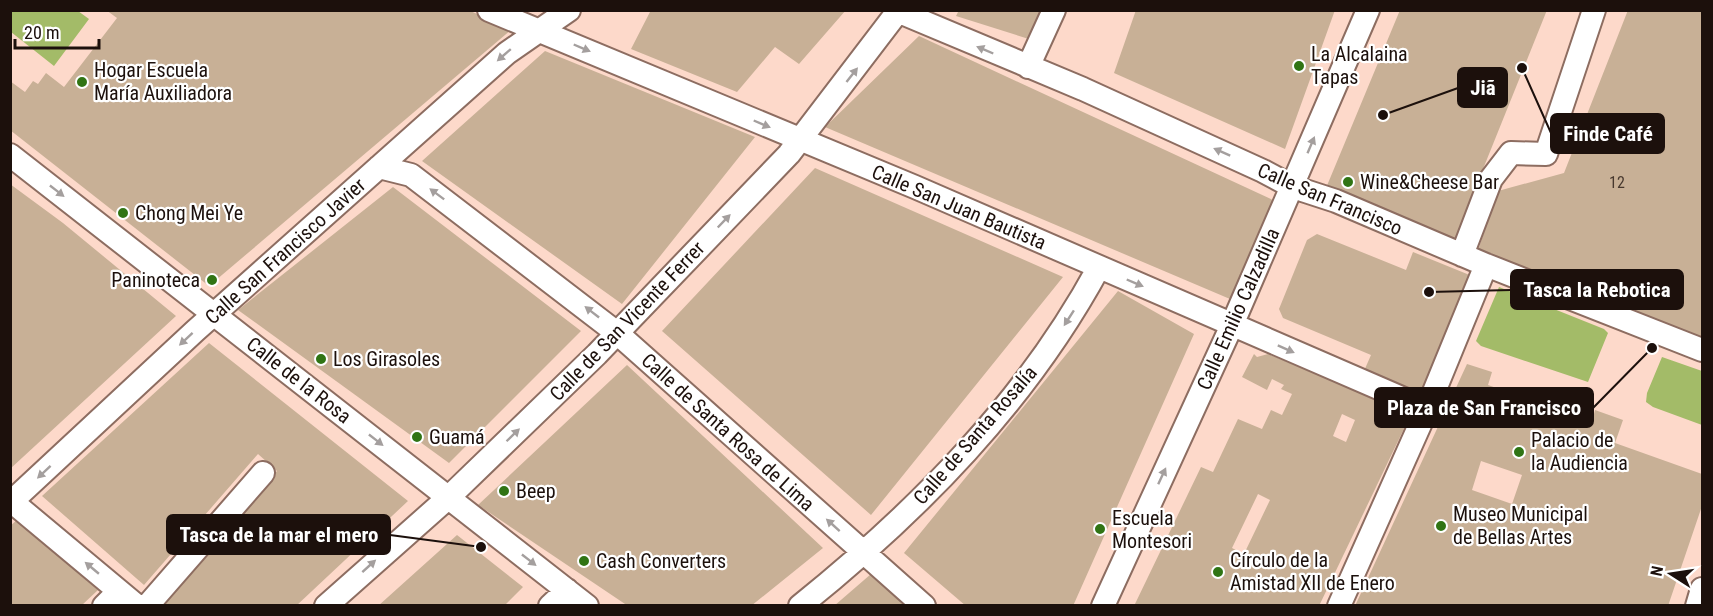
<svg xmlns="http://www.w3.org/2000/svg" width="1713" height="616" viewBox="0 0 1713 616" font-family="'Roboto Condensed',sans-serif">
<rect width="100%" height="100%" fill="#fdd9ca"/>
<path fill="#a3bb68" d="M10,11H78L89,19L54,66L11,32Z
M1499,287L1604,329L1608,333L1588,382L1481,346L1476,341Z
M1662,357L1702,371V425L1653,407L1646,402L1647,393Z"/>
<path fill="#c8b096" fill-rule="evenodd" d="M106,10H468L512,29L209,286L10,130V81L25,92L33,81L38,84L46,73L64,87L117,18Z
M651,10H846L799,64L775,47L737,92L631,49Z
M959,10H1045L1032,40L956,16Z
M1136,10H1335L1285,149L1114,73Z
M1400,10H1547L1454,241L1326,188Z
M1628,10H1702V341L1478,250L1498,191L1564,173Z
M919,36L1275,201L1230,299L825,127Z
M545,51L755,137L622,304L422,161Z
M815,168L1063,277L871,515L662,331Z
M10,184L63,223L176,316L10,469Z
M393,187L581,331L449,463L238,310Z
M1317,234L1406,270L1413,252L1472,276L1423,395L1364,371L1371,355L1283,318L1279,309L1307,240Z
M1118,291L1194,334L1073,606H966L904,553Z
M209,343L408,501L296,606H168L163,602L277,471L258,454L144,585L42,496Z
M1254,354L1257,357L1268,354L1411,414L1319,606H1134L1201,467L1213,472L1238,419L1262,429L1271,410L1282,415L1292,394L1281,389L1284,385L1272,379L1267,390L1242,377ZM1342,414L1355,420L1346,442L1333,436ZM1258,494L1270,500L1244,554L1232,548Z
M1467,364L1492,372L1488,385L1592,422L1595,410L1623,420L1615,443L1702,474V506L1668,606H1355ZM1481,461L1522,475L1512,504L1472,490Z
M627,365L823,548L751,606H628L478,505Z
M17,520L98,590L81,606H10V526Z
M457,535L523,587L504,606H378Z
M871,574L905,606H834Z"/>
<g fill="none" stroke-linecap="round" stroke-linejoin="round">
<g stroke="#8d6d61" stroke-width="26">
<path id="street" d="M489,10L915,187L1427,409
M895,10L1083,89L1263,171L1293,187L1336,201L1486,265L1702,350
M1028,67L1054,10
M10,155L587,606
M379,167L411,175L617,333L924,606
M1462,255L1491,179L1511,153L1546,154L1594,10
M10,500L137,606
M10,503L195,331L507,53L569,10
M104,606L119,591
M147,606L263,473
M326,606L449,497L597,354L789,154L899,10
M550,606L567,590
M800,606C918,511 1026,402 1099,267
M1103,606L1232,325L1368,10
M1339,606L1427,409L1486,265
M1697,606L1702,589"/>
</g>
<use href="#street" stroke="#fff" stroke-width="22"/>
</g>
<defs><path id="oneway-solid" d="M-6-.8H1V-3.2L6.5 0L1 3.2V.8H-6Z" transform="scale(1.5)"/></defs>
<g fill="#a49f9e">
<use href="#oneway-solid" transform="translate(582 48) rotate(23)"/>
<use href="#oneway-solid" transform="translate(985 50) rotate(-157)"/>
<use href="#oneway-solid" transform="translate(504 55) rotate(139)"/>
<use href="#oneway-solid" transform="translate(852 75) rotate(-52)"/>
<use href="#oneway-solid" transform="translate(762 124) rotate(23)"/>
<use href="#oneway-solid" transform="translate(1311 145) rotate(-67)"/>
<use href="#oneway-solid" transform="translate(1222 152) rotate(-156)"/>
<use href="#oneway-solid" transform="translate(57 191) rotate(38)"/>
<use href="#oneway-solid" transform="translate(437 194) rotate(-143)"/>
<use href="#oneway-solid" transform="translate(724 221) rotate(-46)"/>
<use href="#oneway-solid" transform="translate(1135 283) rotate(23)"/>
<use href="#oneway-solid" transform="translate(592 312) rotate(-142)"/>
<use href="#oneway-solid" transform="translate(1069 318) rotate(123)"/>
<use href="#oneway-solid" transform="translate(186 339) rotate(137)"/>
<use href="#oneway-solid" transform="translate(1286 349) rotate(24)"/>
<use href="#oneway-solid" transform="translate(513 435) rotate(-44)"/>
<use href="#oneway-solid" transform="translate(376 440) rotate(38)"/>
<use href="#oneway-solid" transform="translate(44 472) rotate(137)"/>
<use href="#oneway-solid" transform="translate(1162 476) rotate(-65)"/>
<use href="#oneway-solid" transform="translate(833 525) rotate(-138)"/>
<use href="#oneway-solid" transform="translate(529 560) rotate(38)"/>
<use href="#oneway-solid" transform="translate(369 566) rotate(-42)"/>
<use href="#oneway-solid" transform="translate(92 568) rotate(-140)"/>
</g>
<g fill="#307414" stroke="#fff" stroke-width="2">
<circle cx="1299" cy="66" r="6"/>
<circle cx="82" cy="82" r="6"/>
<circle cx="1348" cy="182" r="6"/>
<circle cx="123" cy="213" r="6"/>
<circle cx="212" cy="280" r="6"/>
<circle cx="321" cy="359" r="6"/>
<circle cx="417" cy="437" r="6"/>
<circle cx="1519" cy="452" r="6"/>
<circle cx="504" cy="491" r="6"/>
<circle cx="1441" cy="526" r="6"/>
<circle cx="1100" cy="529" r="6"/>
<circle cx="584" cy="561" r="6"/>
<circle cx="1218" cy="572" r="6"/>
</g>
<g text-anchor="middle" stroke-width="4.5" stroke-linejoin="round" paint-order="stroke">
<g font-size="16" fill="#47382e">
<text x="1617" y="188">12</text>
</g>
<g font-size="20" fill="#1c100c" stroke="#fff" text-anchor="start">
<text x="1311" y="61">La Alcalaina<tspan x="1311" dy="23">Tapas</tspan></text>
<text x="94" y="77">Hogar Escuela<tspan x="94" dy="23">María Auxiliadora</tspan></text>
<text x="1360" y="189">Wine&amp;Cheese Bar</text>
<text x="135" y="220">Chong Mei Ye</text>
<text x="200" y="287" text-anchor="end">Paninoteca</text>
<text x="333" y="366">Los Girasoles</text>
<text x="429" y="444">Guamá</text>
<text x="1531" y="447">Palacio de<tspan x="1531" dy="23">la Audiencia</tspan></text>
<text x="516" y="498">Beep</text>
<text x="1453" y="521">Museo Municipal<tspan x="1453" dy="23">de Bellas Artes</tspan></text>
<text x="1112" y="525">Escuela<tspan x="1112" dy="23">Montesori</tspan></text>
<text x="1230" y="567">Círculo de la<tspan x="1230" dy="23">Amistad XII de Enero</tspan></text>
<text x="596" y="568">Cash Converters</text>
</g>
<g font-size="20" fill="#1c100c" stroke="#fff">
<text transform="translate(1330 199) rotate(23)" y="7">Calle San Francisco</text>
<text transform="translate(959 207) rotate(23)" y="7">Calle San Juan Bautista</text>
<text transform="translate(285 251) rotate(-42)" y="7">Calle San Francisco Javier</text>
<text transform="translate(1238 309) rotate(-66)" y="7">Calle Emilio Calzadilla</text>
<text transform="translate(627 321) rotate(-46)" y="7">Calle de San Vicente Ferrer</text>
<text transform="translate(299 380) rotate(38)" y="7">Calle de la Rosa</text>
<text transform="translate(728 432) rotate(42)" y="7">Calle de Santa Rosa de Lima</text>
<text transform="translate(975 435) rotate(-49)" y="7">Calle de Santa Rosalía</text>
</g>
</g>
<path fill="none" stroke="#1c100c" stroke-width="2" d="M1383 115L1458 88M1522 68L1551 133M1429 292L1511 290M1652 348L1593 408M481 547L390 535"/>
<g fill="#1c100c" stroke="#fff" stroke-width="2">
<circle cx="1383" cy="115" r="6"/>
<circle cx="1522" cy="68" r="6"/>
<circle cx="1429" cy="292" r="6"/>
<circle cx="1652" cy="348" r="6"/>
<circle cx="481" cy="547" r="6"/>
</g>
<g fill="#1c100c" stroke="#1c100c" stroke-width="2">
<rect x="1458" y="68" width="49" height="39" rx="6"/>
<rect x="1551" y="114" width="113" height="39" rx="6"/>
<rect x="1511" y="270" width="172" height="39" rx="6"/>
<rect x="1375" y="388" width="218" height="39" rx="6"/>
<rect x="167" y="515" width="223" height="39" rx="6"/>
</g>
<g font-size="21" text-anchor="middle" font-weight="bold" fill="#fff">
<text x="1483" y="95">Jiã</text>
<text x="1608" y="141">Finde Café</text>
<text x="1597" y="297">Tasca la Rebotica</text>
<text x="1484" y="415">Plaza de San Francisco</text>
<text x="279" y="542">Tasca de la mar el mero</text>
</g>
<rect width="1713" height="616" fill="none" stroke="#1c100c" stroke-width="24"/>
<g transform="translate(1671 574) rotate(282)" stroke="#ffffff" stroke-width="4.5" paint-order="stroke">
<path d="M0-4.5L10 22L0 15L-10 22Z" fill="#1c100c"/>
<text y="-9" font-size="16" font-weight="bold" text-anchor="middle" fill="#1c100c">N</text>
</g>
<path d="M15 39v9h84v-9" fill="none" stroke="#1c100c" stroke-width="3"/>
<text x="24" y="39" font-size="18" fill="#1c100c" stroke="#ffffff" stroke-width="4.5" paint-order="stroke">20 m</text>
</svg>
